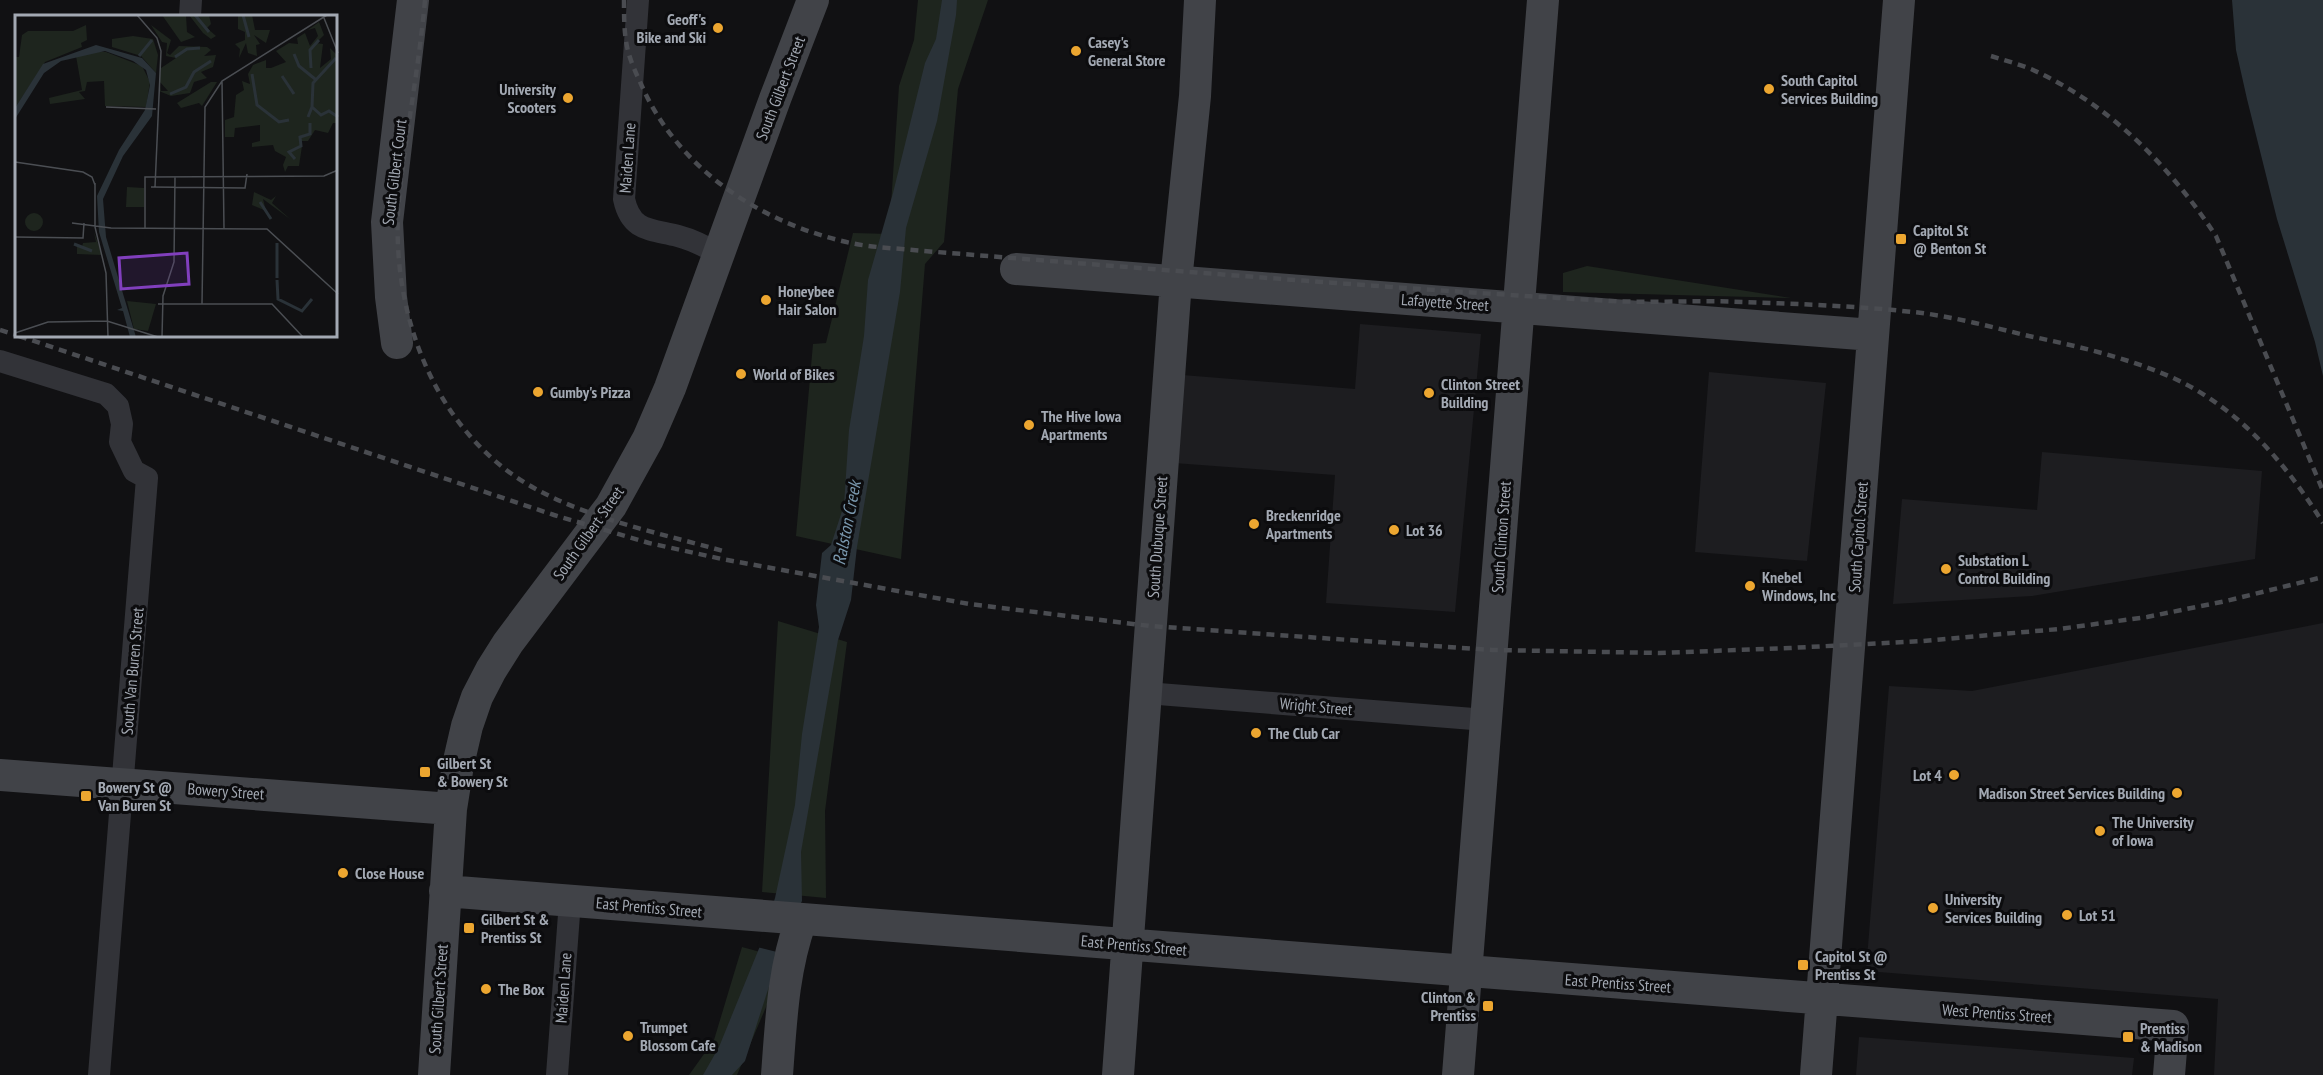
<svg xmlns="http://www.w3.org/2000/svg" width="2323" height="1075" viewBox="0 0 2323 1075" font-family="'PT Sans Narrow',sans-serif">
<rect width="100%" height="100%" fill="#111113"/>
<path fill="#1d1d20" d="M1360,324L1481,334L1455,612L1326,603L1335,475L1174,463L1170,374L1355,389Z
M1709,372L1826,383L1807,561L1695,552Z
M2042,452L2262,471L2255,559L2032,596L1893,604L1902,499L2037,510Z
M2323,623V1075H2214L2218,999L1866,971L1889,686L1972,691Z
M1859,1037L2134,1058L2132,1075H1856Z"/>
<path fill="#1e251e" d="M918,0H988L958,89L944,242L925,264L901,559L796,536L813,344L826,343L853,233L889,234L899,86L914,40Z
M1587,266L1791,298L1563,292V273Z
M778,621L847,642L825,811L826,898L762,892Z
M742,947L779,957L775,986L737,1075H689L714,1040Z"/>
<path fill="#2a3238" d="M942,0H957L956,15L937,121L906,228L900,292L857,547L851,600L838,640L801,852L802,901L775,954L773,974L745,1061L732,1075H703L719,1047L760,946L775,898L795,805L802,734L819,627L816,605L822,553L831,545L844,505L849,430L864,336L868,280L893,193L925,63L936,39Z
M2232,0H2323V376L2315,342L2277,219L2247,99L2236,50Z"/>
<path fill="#111113" d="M771,901L803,905L777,952L757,947Z"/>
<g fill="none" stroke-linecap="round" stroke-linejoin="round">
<path stroke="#323338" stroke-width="22" d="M638,0L624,199C631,232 651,229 678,236C693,240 705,246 718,254
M190,16L191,0
M0,361L106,394L118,406L122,424L120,442L134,471L147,478L99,1075
M1146,693L1486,720
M557,1075L570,901"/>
<path stroke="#414348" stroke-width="32" d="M1016,269L1873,335
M397,343L391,297L387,222L413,0
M0,775L451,809
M445,891L2173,1026L2169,1075
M434,1075L451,809L458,765L467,726L477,697L491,670L508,643L611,506L648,439L670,388L775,99L813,0
M777,1075C781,1022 783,970 801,920
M1118,1075L1176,281L1195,96L1200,0
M1458,1075L1543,0
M1816,1075L1899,0"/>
<path stroke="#4a4c51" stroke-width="4.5" stroke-dasharray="8 6" stroke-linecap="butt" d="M425,0C419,67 406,132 399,199C389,309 433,432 534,488C592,520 660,533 723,551
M624,0C624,14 624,28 626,41C628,56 635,71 641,84C677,167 756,220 842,241C869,248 897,248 924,251C1153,269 1381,288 1610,301C1655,303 1699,300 1743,302C1800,304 1857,306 1913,312C1952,316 1991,327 2029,336C2077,346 2125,357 2171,377C2238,407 2285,462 2323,523
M1991,56C2004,60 2018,64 2031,69C2109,104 2169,165 2216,236L2323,491
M0,330L16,335
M19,336L554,515L649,543L722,559L969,604L1150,626L1492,650L1659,653L1790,648L1923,641L2059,629L2147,617L2226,601L2323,577"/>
</g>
<g fill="#eca630" stroke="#0c0c0e" stroke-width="2">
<circle cx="718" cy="28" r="6"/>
<circle cx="1076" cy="51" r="6"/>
<circle cx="1769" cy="89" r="6"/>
<circle cx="568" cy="98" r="6"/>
<rect x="1895" y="233" width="12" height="12" rx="3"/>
<circle cx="766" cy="300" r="6"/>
<circle cx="741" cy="374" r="6"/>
<circle cx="538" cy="392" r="6"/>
<circle cx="1429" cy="393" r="6"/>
<circle cx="1029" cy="425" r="6"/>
<circle cx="1254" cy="524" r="6"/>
<circle cx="1394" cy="530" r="6"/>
<circle cx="1946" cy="569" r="6"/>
<circle cx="1750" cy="586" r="6"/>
<circle cx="1256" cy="733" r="6"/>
<rect x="419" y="766" width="12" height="12" rx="3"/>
<circle cx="1954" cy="775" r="6"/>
<circle cx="2177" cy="793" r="6"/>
<rect x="80" y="790" width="12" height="12" rx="3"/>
<circle cx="2100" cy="831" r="6"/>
<circle cx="343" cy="873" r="6"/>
<circle cx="1933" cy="908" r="6"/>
<circle cx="2067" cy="915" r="6"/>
<rect x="463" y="922" width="12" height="12" rx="3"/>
<rect x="1797" y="959" width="12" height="12" rx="3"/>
<circle cx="486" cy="989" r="6"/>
<rect x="1482" y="1000" width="12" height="12" rx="3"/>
<circle cx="628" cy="1036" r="6"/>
<rect x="2122" y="1031" width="12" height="12" rx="3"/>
</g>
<g text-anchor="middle" stroke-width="6" stroke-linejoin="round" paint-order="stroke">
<g font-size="16" font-weight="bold" fill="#a3a9b3" stroke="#0c0c0e" text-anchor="start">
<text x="706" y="25" text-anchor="end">Geoff's<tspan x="706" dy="18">Bike and Ski</tspan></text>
<text x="1088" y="48">Casey's<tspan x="1088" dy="18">General Store</tspan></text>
<text x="1781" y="86">South Capitol<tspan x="1781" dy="18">Services Building</tspan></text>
<text x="556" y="95" text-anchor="end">University<tspan x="556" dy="18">Scooters</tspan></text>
<text x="1913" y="236">Capitol St<tspan x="1913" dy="18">@ Benton St</tspan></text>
<text x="778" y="297">Honeybee<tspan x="778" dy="18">Hair Salon</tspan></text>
<text x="753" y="380">World of Bikes</text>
<text x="1441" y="390">Clinton Street<tspan x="1441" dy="18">Building</tspan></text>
<text x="550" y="398">Gumby's Pizza</text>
<text x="1041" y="422">The Hive Iowa<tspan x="1041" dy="18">Apartments</tspan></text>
<text x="1266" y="521">Breckenridge<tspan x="1266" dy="18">Apartments</tspan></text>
<text x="1406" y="536">Lot 36</text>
<text x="1958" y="566">Substation L<tspan x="1958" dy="18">Control Building</tspan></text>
<text x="1762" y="583">Knebel<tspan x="1762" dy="18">Windows, Inc</tspan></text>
<text x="1268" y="739">The Club Car</text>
<text x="437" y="769">Gilbert St<tspan x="437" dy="18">&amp; Bowery St</tspan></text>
<text x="1942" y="781" text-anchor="end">Lot 4</text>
<text x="98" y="793">Bowery St @<tspan x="98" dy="18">Van Buren St</tspan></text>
<text x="2165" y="799" text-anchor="end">Madison Street Services Building</text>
<text x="2112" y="828">The University<tspan x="2112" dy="18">of Iowa</tspan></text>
<text x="355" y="879">Close House</text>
<text x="1945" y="905">University<tspan x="1945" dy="18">Services Building</tspan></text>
<text x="2079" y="921">Lot 51</text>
<text x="481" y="925">Gilbert St &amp;<tspan x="481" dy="18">Prentiss St</tspan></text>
<text x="1815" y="962">Capitol St @<tspan x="1815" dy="18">Prentiss St</tspan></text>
<text x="498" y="995">The Box</text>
<text x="1476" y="1003" text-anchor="end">Clinton &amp;<tspan x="1476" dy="18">Prentiss</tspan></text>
<text x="640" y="1033">Trumpet<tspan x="640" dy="18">Blossom Cafe</tspan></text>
<text x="2140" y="1034">Prentiss<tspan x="2140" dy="18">&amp; Madison</tspan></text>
</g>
<g font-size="16" fill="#a3a9b3" stroke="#0c0c0e">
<text transform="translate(780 88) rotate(-69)" y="6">South Gilbert Street</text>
<text transform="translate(627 158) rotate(-86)" y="6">Maiden Lane</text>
<text transform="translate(394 172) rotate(-83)" y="6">South Gilbert Court</text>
<text transform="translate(1445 302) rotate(4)" y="6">Lafayette Street</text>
<text transform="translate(588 533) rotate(-55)" y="6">South Gilbert Street</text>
<text transform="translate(1157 537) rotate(-86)" y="6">South Dubuque Street</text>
<text transform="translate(1501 537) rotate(-86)" y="6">South Clinton Street</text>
<text transform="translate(1858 537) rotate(-86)" y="6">South Capitol Street</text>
<text transform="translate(132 671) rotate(-85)" y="6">South Van Buren Street</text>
<text transform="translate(1316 706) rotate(5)" y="6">Wright Street</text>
<text transform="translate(226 791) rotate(4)" y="6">Bowery Street</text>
<text transform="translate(649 907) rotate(5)" y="6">East Prentiss Street</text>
<text transform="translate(1134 945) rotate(5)" y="6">East Prentiss Street</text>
<text transform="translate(1618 983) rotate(4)" y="6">East Prentiss Street</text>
<text transform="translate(563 988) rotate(-86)" y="6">Maiden Lane</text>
<text transform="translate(438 999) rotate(-86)" y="6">South Gilbert Street</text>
<text transform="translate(1997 1013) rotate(4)" y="6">West Prentiss Street</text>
</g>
<g font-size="18" font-style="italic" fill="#7a98ae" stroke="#0c0c0e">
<text transform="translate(847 523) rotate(-79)" y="6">Ralston Creek</text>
</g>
</g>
<g transform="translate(15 15)">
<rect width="322" height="322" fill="#111113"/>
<path d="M147,0H171L172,17L180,22L166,27ZM174,0H194L196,9L192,13L201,21L196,24L188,18ZM223,0H237L240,15H255L251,28L239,20L245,29L241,30L242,41L233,38L231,28L224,43L225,34L220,29L230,25V17L223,14ZM304,7L309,20L301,28L308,29L305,53L316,44L315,33L322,40V108H318L313,118L300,115L293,126H284L287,131L284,151H273L270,157L268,150L271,142L260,136L258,130L237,132V128L245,126V110L220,113L219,122H210V105L219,102L221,80L229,75L227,66L235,69L233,59L238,50L251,45V53H256L271,47L261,36L274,28L283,29L282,23L290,18L295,31L303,21L300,13L293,15ZM71,10L72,25L66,28L67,32L30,47L0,93V42H4L7,20L13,16H58ZM136,10L156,25L152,38L155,40L164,31L192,32L196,35L189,41L201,40L198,52L186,57L192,63L179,67L175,78L156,81L144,76L145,70L146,76H153L144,66L146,53L161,43L151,41L152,28L147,27ZM118,21L138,24L143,40L141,58L126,41L97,32V24ZM80,36L91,37L127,51L135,67L131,92L90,91L89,66L72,67L70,76L64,77L70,84L35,89L34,83L67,75L61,41ZM196,67H202L187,91L184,88L166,93L162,88ZM112,172L129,173V192H111ZM239,177L256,185L261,181L257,188L275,204L248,184L251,196L237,190ZM10 207a9 9 0 1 1 18 0a9 9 0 1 1-18 0ZM79,217L87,240L62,239V232H67L68,228L81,227ZM112,286L141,289L133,316L119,314Z" fill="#1e251e"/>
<path d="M81,30L127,43L141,58L137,101L108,141L88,184L91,222L121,322L129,321L125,322H115L108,296L102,295L107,293L84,217L82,181L104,135L130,95L135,70L131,55L118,46L90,36L46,46L29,58L0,104V93L28,49Z" fill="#2a3238"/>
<path fill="none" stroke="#2a3238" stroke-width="3" d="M180,0L194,17M228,0L234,22M279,39L284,51L300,64M124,41L137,25M160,42L172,34L185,33M296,53L295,35L304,25M237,59L242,90L264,107L274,105M267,61L279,79M155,79L171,72L179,57L196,46M297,92L298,68L321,43M293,102L297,92L306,100L314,96L323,102M280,144L274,137L286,131L285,122L295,119V108M245,187L256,204M262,228V263M59,229L77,236M262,265L263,284L287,296L297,284"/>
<path fill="none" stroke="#4b4e53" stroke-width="1.5" d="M122,0L142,23L146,36L140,172M309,3L323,38M207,66L209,214M91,92L141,94M0,147L68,157L77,162L80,170M80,168V212L91,258L93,322M136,172L230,173L232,159M57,208L96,213L252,214L323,279M130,213V162L309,161L323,155M0,222L68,223L69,208M143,289H257L288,322M187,289L190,92L207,66L312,0M0,318L33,307L92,306L143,322M147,322L148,281L159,247L160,162"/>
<path fill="#813fbd" fill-opacity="0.15" stroke="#813fbd" stroke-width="3" d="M172,238L174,269L106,274L104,243Z"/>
<rect width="322" height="322" fill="none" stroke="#a3a9b3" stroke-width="3"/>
</g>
</svg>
